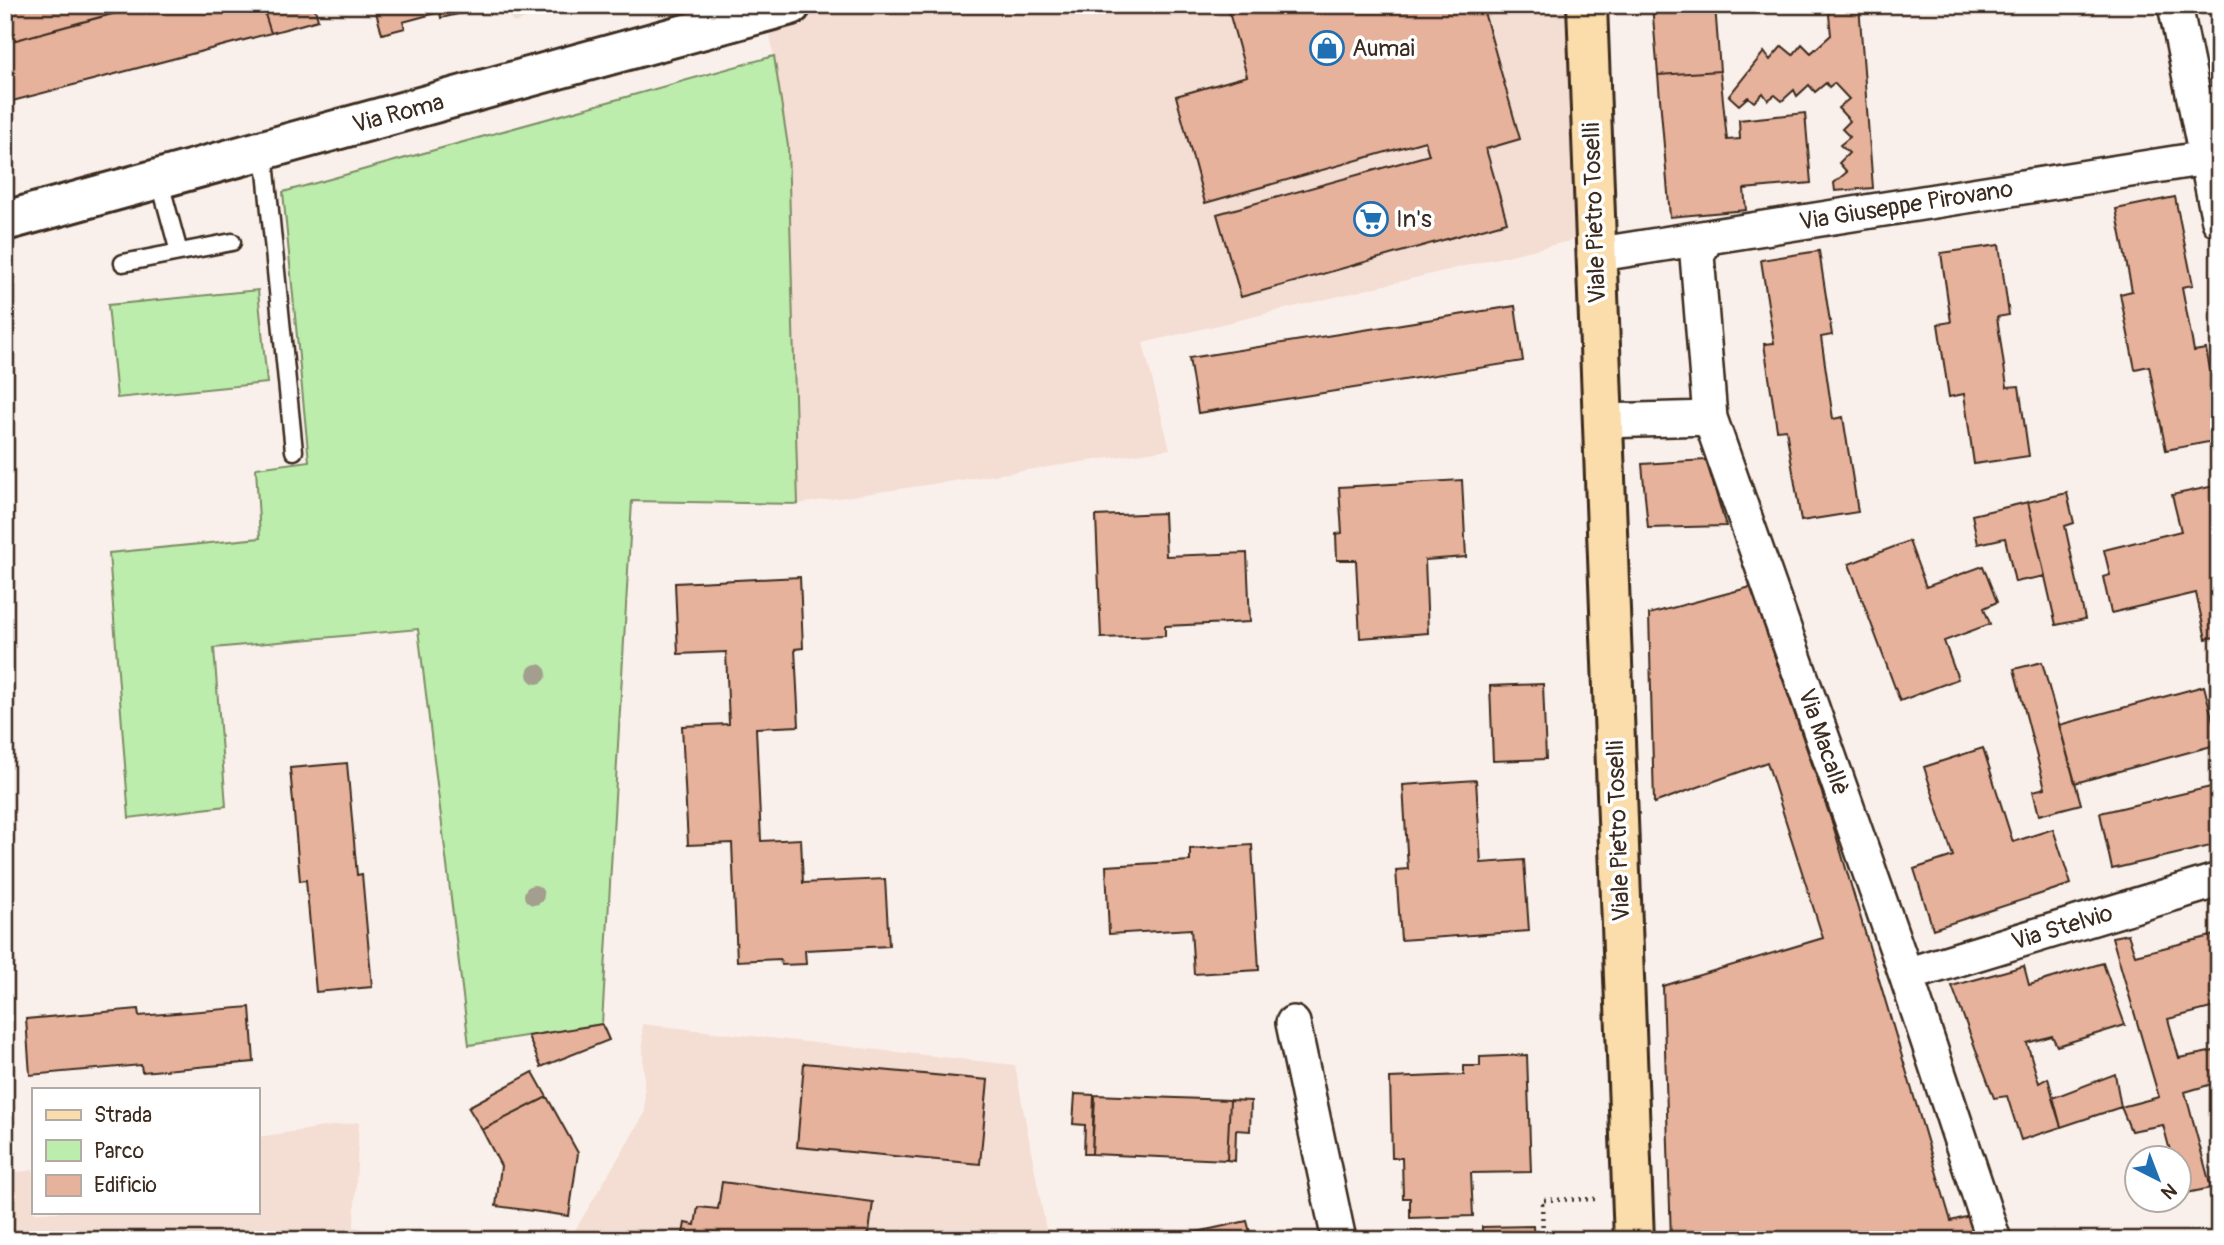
<svg xmlns="http://www.w3.org/2000/svg" width="2224" height="1245" viewBox="0 0 2224 1245" font-family="Pangolin,sans-serif">
<rect width="100%" height="100%" fill="#faf0eb"/>
<filter id="ink" filterUnits="userSpaceOnUse"><feTurbulence type="fractalNoise" baseFrequency=".0143" numOctaves="2"/><feDisplacementMap in="SourceGraphic" scale="14" xChannelSelector="R" yChannelSelector="G"/><feConvolveMatrix kernelMatrix="1 2 1 2 8 2 1 2 1" color-interpolation-filters="sRGB"/></filter>
<g filter="url(#ink)">
<path fill="#f4ddd3" d="M505,5H574L513,23Z
M825,5H1578L1586,237L1143,343L1170,449L798,504L788,146L768,21Z
M642,1024L1015,1065L1048,1240H569L645,1113Z
M359,1122L354,1227L421,1240H5V1174L33,1170V1212H257V1137Z"/>
<path fill="#bcedac" stroke="#7c8c65" stroke-width="2" d="M774,56L788,146L798,504L632,501L602,1024L469,1045L418,629L214,648L226,806L129,818L109,553L260,538L256,468L309,461L283,192Z
M258,290L267,383L117,398L108,305Z"/>
<path fill="#e7b29c" stroke="#3b2a1e" stroke-width="2" d="M5,5H125L127,10L5,43Z
M125,5H144L127,10Z
M144,5H262L271,33L5,103V43Z
M262,5H314L318,20L271,33Z
M374,5H469L471,11L441,18L440,12L403,22L405,28L382,34Z
M1227,5H1482L1520,139L1486,149L1507,222L1241,297L1217,214L1429,155L1425,141L1205,203L1176,96L1247,76Z
M1652,5H1715L1720,71L1658,75Z
M1828,5H1859L1873,188L1835,191L1834,183L1847,172L1839,163L1849,153L1840,145L1850,137L1842,129L1850,121L1838,108L1849,99L1834,83L1829,87L1826,83L1815,92L1809,85L1797,96L1794,90L1782,101L1775,95L1768,100L1763,93L1754,102L1748,97L1739,105L1729,96L1764,52L1770,60L1782,46L1793,55L1802,44L1811,53L1831,35Z
M1720,71L1727,140L1740,139L1739,120L1805,113L1811,183L1744,189L1746,210L1670,217L1658,75Z
M2175,197L2193,285L2182,287L2194,351L2206,349L2219,413V440L2166,450L2149,366L2135,369L2120,294L2132,291L2116,209Z
M1999,245L2009,315L1997,317L2007,387L2019,386L2029,456L1974,464L1964,394L1949,397L1938,324L1951,322L1941,253Z
M1819,251L1832,335L1821,337L1833,419L1843,417L1858,512L1801,521L1786,429L1777,430L1764,344L1774,343L1761,260Z
M1515,306L1523,361L1198,413L1189,358Z
M1706,460L1726,526L1648,528L1642,464Z
M1462,480L1466,557L1425,560L1428,633L1360,638L1356,560H1337L1336,534L1342,533L1339,487Z
M2219,485V636L2206,639L2196,593L2111,613L2103,577L2110,575L2104,550L2181,531L2172,495Z
M2067,493L2074,523L2065,526L2085,619L2056,625L2028,502Z
M2028,502L2045,576L2015,582L2005,538L1978,544L1972,515Z
M1164,513L1166,556L1247,553L1250,622L1165,626V636L1101,638L1096,516Z
M1909,541L1926,587L1983,566L1997,602L1984,608L1990,624L1944,641L1958,679L1900,701L1849,564Z
M800,577L803,648L795,649L799,726L756,728L761,841L801,839L803,883L885,879L889,946L805,950L806,964L781,965L780,959L737,961L732,843L688,845L682,726L729,724L726,652L678,654L675,583Z
M1751,587L1833,825L1951,1221L1969,1216L1974,1240H1671L1663,986L1823,938L1767,762L1654,803L1649,614Z
M2042,662L2081,804L2039,815L2033,791L2045,788L2014,669Z
M1543,684L1546,759L1493,761L1490,686Z
M2204,686L2219,744L2075,783L2059,725Z
M1983,748L2013,842L2053,829L2071,884L1933,929L1914,869L1953,856L1924,767Z
M347,763L357,875L362,874L372,987L316,992L306,880L300,881L290,768Z
M1476,780L1481,863L1524,860L1529,931L1401,940L1396,870L1408,869L1403,785Z
M2219,785V844L2112,869L2100,813Z
M1252,845L1259,970L1194,974L1191,929L1109,934L1106,866L1190,861V849Z
M2128,934L2135,955L2219,934V1006L2168,1019L2179,1058L2219,1050V1082L2185,1092L2211,1188L2182,1194L2178,1158H2172L2163,1125L2131,1131L2121,1107L2159,1097L2112,937Z
M2103,963L2125,1025L2057,1046L2052,1036L2027,1043L2039,1083L2048,1078L2061,1127L2021,1140L2007,1096L1994,1098L1952,986L2024,966L2029,985Z
M250,1007L254,1062L142,1072L141,1065L30,1075L26,1019L138,1009L139,1016Z
M602,1024L609,1040L541,1067L528,1036Z
M1527,1055L1531,1172L1471,1173L1473,1216L1410,1218V1198H1403L1402,1158H1392L1390,1078L1464,1075V1066H1480V1057Z
M804,1063L988,1080L980,1164L797,1147Z
M533,1072L547,1097L482,1130L468,1107Z
M2115,1074L2121,1107L2061,1127L2052,1098Z
M1075,1094L1094,1095L1095,1098L1092,1154H1084L1085,1125L1073,1124Z
M1094,1095L1230,1100L1227,1160L1092,1154Z
M547,1097L578,1153L569,1216L496,1206L501,1166L482,1130Z
M1230,1100L1251,1101L1250,1131L1236,1130L1235,1161L1227,1160Z
M722,1182L873,1202L868,1240H682L685,1223L695,1225L698,1207L718,1209Z
M1247,1221L1252,1240H1184L1183,1235Z
M1533,1226L1534,1240H1482V1227Z"/>
<g fill="none" stroke-linecap="round" stroke-linejoin="round">
<g stroke="#3b2a1e" stroke-width="21">
<path id="service" d="M264,151L294,451
M159,179L179,252
M123,263L232,242"/>
</g>
<g stroke="#3b2a1e" stroke-width="38">
<path id="minor" d="M2175,5L2219,221
M1707,238L1697,255L1710,418L1906,975L1994,1240
M1594,255L2219,156
M1602,421L1710,418
M1906,975L2219,880
M1293,1023L1339,1240"/>
</g>
<g stroke="#3b2a1e" stroke-width="44">
<path id="tertiary" d="M5,221L791,5"/>
</g>
<g stroke="#3b2a1e" stroke-width="44">
<path id="primary" d="M1587,5L1634,1240"/>
</g>
<path stroke="#3b2a1e" stroke-width="4.5" stroke-dasharray="2 5" stroke-linecap="butt" d="M1543,1240L1542,1200L1596,1199"/>
<use href="#service" stroke="#fff" stroke-width="16"/>
<use href="#minor" stroke="#fff" stroke-width="33"/>
<use href="#tertiary" stroke="#fff" stroke-width="38"/>
<use href="#primary" stroke="#faddab" stroke-width="38"/>
</g>
<g fill="#a39e8e">
<circle cx="537" cy="674" r="10"/>
<circle cx="534" cy="895" r="10"/>
</g>
</g>
<defs>
<g id="shop-ring" transform="scale(1.75)"><circle r="9.5" fill="#fff" stroke="#1f6fb2" stroke-width="1.5"/><path d="M-5-2.5h2.3a2.7 3.5 0 0 1 5.4 0H5L5.5 6h-11ZM-1.5-2.5h3a1.5 2.3 0 0 0-3 0Z" fill="#1f6fb2"/></g>
<g id="supermarket-ring" transform="scale(1.75)"><circle r="9.5" fill="#fff" stroke="#1f6fb2" stroke-width="1.5"/><path d="M-6-5.5h2.5l.6 2H6L4.5 2H-2.5L-4.4-4H-6ZM-1.5 3.2a1.3 1.3 0 1 0 .1 0ZM3 3.2a1.3 1.3 0 1 0 .1 0Z" fill="#1f6fb2"/></g>
</defs>
<g fill-rule="evenodd">
<use href="#shop-ring" x="1327" y="48"/>
<use href="#supermarket-ring" x="1371" y="219"/>
</g>
<g text-anchor="middle" stroke-width="7" stroke-linejoin="round" paint-order="stroke">
<g font-size="24" fill="#3b2a1e" stroke="#fff" text-anchor="start">
<text x="1352" y="56">Aumai</text>
<text x="1396" y="227">In's</text>
</g>
<g font-size="24" fill="#3b2a1e" stroke="#fff">
<text transform="translate(398 113) rotate(-15)" y="8">Via Roma</text>
<text transform="translate(1906 205) rotate(-9)" y="8">Via Giuseppe Pirovano</text>
<text transform="translate(1594 213) rotate(-92)" y="8">Viale Pietro Toselli</text>
<text transform="translate(1824 742) rotate(71)" y="8">Via Macallè</text>
<text transform="translate(1618 831) rotate(-92)" y="8">Viale Pietro Toselli</text>
<text transform="translate(2062 927) rotate(-17)" y="8">Via Stelvio</text>
</g>
</g>
<rect width="2224" height="1245" fill="none" stroke="#fff" stroke-width="28"/>
<rect x="14" y="14" width="2196" height="1217" fill="none" stroke="#3b2a1e" stroke-width="2.5" filter="url(#ink)"/>
<rect x="32" y="1088" width="228" height="126" fill="#ffffff" stroke="#b1aaa5" stroke-width="2"/>
<rect x="46" y="1110" width="35" height="10" fill="#faddab" stroke="#b1aaa5" stroke-width="2"/>
<text x="94" y="1122" font-size="21" fill="#3b2a1e">Strada</text>
<rect x="46" y="1140" width="35" height="21" fill="#bcedac" stroke="#b1aaa5" stroke-width="2"/>
<text x="94" y="1158" font-size="21" fill="#3b2a1e">Parco</text>
<rect x="46" y="1175" width="35" height="21" fill="#e7b29c" stroke="#b1aaa5" stroke-width="2"/>
<text x="94" y="1192" font-size="21" fill="#3b2a1e">Edificio</text>
<g transform="translate(2158 1179) rotate(138)"><circle r="33" fill="#ffffff" stroke="#b1aaa5" stroke-width="2"/>
<path d="M0-5L12 26L0 18L-12 26Z" fill="#1f6fb2"/>
<text y="-10" font-size="19" font-weight="bold" text-anchor="middle" fill="#3b2a1e">N</text>
</g>
</svg>
